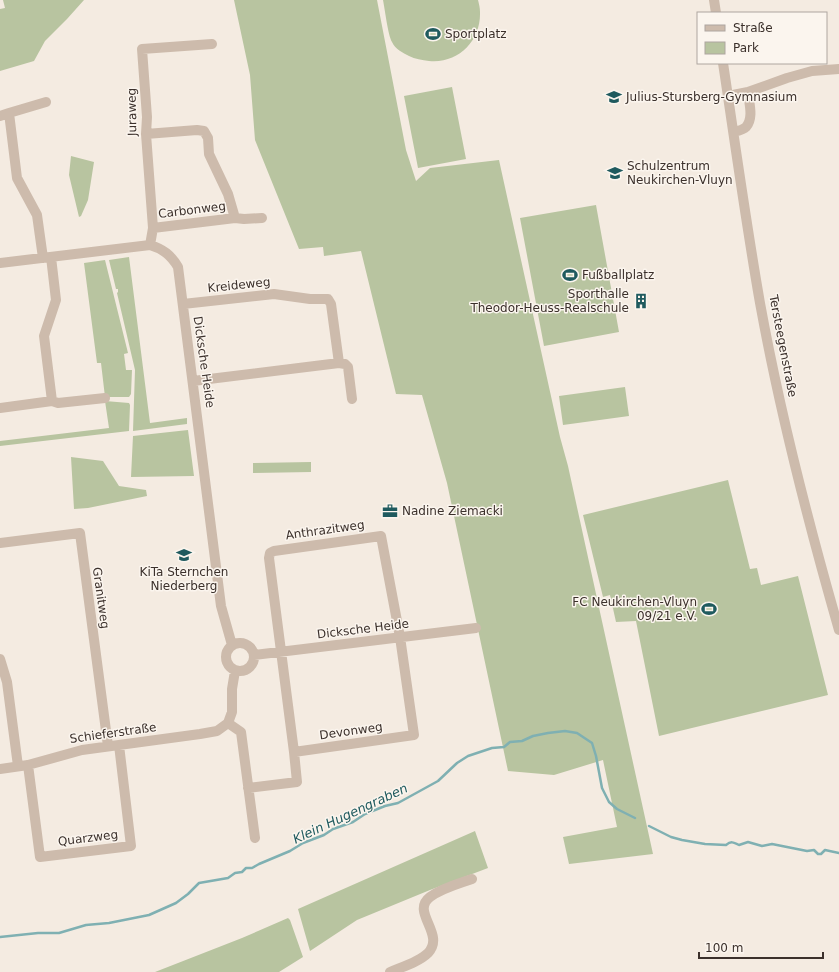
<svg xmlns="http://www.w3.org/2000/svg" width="839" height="972" viewBox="0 0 839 972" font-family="'DejaVu Sans',sans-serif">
<rect width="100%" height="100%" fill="#f4ebe1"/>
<path fill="#b8c4a0" d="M3,0H84L67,19L45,41L34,61L0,71V9L5,8Z
M234,0H377L406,150L416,181L430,168L499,160L560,437L568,466L653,854L569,864L563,837L617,827L603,760L554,775L508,771L447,483L422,395L396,394L361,251L324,256L323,247L299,249L255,140L250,75Z
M383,0H478C479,4 480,8 480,12C481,41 458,64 429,61C422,60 415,59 409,56C403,53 395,49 392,42C388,35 385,10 383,0Z
M452,87L466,159L418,168L404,96Z
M71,156L94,162L88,200L81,216L79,217L69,175Z
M596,205L619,332L544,346L520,218Z
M129,257L150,423L187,418V424L133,431L135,370L117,293L118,292V289H116L109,260Z
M105,260L128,353L124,354L126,370H132L131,394L129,397H105L101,363H97L84,263Z
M625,387L629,416L563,425L559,396Z
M105,401L129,403L130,405L129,431L0,446V441L109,428Z
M188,430L194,476L131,477L133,436Z
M71,457L103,461L119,486L146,490L147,496L88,508L74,509Z
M311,462V472L253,473V463Z
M728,480L750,569L757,568L761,585L798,576L828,695L659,736L636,621L616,622L610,595L603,597L583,515Z
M475,831L488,868L430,890L357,920L310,951L298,909Z
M288,918L290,920L303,957L279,972H155L242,938Z"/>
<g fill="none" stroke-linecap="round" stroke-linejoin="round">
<path stroke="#7fb0b2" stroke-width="2.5" d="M649,826L671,837L682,840L705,844L726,845C731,841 733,842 739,845L748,842L762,846L772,844L807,851L814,850L818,854H821L825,850L839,853
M0,937L38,933H59L86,925L109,923L149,915L176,903L188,894L199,883L228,878L235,873L242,872L246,868H252L259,864L290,851L303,843L324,835L333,829L353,822L365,814L385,806L398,803L438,781L457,763L468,756L492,748L504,747L510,742L522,741L533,736L548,733L565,731L577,733L592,743L596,756L602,788L609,802L617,809L635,818"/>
<path stroke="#cdbbac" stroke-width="10" d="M714,0L716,13
M723,63C735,143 746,223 760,303C780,413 808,522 839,630
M728,96L748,92L787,78L812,71L839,69
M9,113L46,102
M0,116L9,113L17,178L37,215L43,258
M734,132C738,131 743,130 746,127C754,118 749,103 748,92
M146,134L197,130L204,131L208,138L209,154L228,194L235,218
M153,228L235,218L244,219L262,218
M150,245L153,228L146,134L147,117L142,49L212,44
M51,257L56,300L44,336L52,401
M0,263L150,245C163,249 171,255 178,267L221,606L232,645
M183,304L274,294L310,299H328L331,304L339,363
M193,381L339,363L345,364L348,367L352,399
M0,408L52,401L58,403L105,398
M381,536L400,637L414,735L294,752L269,558L270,553L274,551Z
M0,543L80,533L108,746
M226 657a14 14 0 1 1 28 0a14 14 0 1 1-28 0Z
M254,655L476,628
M0,659L7,682L18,766
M228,723L241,732L255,838
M28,765L40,857L131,846L119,745
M0,769L28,765L82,750L200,734L217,731L228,723L232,712V689L235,671
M248,788L297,782L294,752
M390,972C402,967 419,962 428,953C446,934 410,912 430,897C442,888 458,884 472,879"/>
</g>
<defs>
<g id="stadium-bare" transform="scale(1.2)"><path d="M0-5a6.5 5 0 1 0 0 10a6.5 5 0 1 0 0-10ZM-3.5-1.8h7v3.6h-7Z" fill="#1f5a5e" stroke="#fbf5ee" stroke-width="2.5" paint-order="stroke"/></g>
<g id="school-bare" transform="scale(1.2)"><path d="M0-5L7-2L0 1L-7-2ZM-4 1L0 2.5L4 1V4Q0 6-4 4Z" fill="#1f5a5e" stroke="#fbf5ee" stroke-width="2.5" paint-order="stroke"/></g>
<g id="building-bare" transform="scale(1.2)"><path d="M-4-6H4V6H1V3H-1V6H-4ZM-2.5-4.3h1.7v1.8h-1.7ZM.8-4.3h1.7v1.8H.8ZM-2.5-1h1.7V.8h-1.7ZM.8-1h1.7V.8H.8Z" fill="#1f5a5e" stroke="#fbf5ee" stroke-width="2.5" paint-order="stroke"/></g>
<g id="office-bare" transform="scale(1.2)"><path d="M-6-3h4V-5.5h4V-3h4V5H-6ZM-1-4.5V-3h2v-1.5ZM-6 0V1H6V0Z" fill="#1f5a5e" stroke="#fbf5ee" stroke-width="2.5" paint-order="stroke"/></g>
</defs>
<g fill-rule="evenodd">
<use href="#stadium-bare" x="433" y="34"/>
<use href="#school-bare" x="614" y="97"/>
<use href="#school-bare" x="615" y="173"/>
<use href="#stadium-bare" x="570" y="275"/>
<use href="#building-bare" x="641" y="301"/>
<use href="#office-bare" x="390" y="511"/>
<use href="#school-bare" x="184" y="555"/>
<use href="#stadium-bare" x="709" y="609"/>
</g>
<g text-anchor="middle" stroke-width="3" stroke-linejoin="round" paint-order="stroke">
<g font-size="12" fill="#3b302b" stroke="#fbf5ee" text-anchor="start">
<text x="445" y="38">Sportplatz</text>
<text x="626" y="101">Julius-Stursberg-Gymnasium</text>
<text x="627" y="170">Schulzentrum<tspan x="627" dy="14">Neukirchen-Vluyn</tspan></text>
<text x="582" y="279">Fußballplatz</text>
<text x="629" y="298" text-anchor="end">Sporthalle<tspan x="629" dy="14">Theodor-Heuss-Realschule</tspan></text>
<text x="402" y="515">Nadine Ziemacki</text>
<text x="184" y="576" text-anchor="middle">KiTa Sternchen<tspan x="184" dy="14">Niederberg</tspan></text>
<text x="697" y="606" text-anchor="end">FC Neukirchen-Vluyn<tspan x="697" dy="14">09/21 e.V.</tspan></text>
</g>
<g font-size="12" fill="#3b302b" stroke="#fbf5ee">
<text transform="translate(132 112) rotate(-91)" y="4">Juraweg</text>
<text transform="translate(192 210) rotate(-7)" y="4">Carbonweg</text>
<text transform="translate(239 285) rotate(-6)" y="4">Kreideweg</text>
<text transform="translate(783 346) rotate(79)" y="4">Tersteegenstraße</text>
<text transform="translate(204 362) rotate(82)" y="4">Dicksche Heide</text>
<text transform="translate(325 530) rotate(-8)" y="4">Anthrazitweg</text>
<text transform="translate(101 598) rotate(82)" y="4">Granitweg</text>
<text transform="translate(363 629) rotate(-7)" y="4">Dicksche Heide</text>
<text transform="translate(351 731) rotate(-8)" y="4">Devonweg</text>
<text transform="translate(113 733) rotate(-8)" y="4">Schieferstraße</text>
<text transform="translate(88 838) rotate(-7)" y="4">Quarzweg</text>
</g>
<g font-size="13" font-style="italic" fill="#1f5a5e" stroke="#fbf5ee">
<text transform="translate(350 813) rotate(-25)" y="5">Klein Hugengraben</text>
</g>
</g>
<rect x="697" y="12" width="130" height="52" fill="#fbf5ee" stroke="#aea6a0"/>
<rect x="705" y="25" width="20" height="6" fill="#cdbbac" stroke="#aea6a0"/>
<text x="733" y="32" font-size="12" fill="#3b302b">Straße</text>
<rect x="705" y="42" width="20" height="12" fill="#b8c4a0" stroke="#aea6a0"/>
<text x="733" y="52" font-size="12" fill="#3b302b">Park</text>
<path d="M699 952v6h124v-6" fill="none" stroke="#3b302b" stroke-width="2"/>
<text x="705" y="952" font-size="12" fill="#3b302b" stroke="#fbf5ee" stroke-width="3" paint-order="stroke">100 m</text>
</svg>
